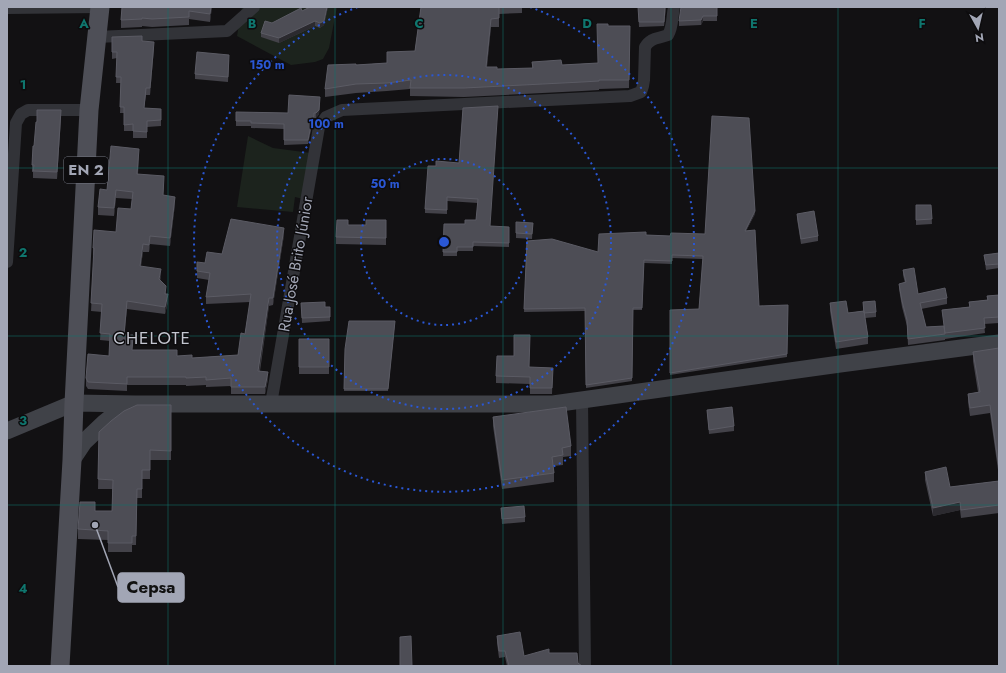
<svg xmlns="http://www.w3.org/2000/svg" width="1006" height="673" viewBox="0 0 1006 673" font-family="Jost,sans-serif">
<rect width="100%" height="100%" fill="#121113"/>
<path fill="#1c231d" d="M242,7H337L329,48L323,59L315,62L291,65L237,36Z
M248,136L273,148L311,153L303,199L295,197L293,212L237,207Z"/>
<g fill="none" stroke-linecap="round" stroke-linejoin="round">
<path stroke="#323338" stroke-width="12" d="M7,8L100,7
M97,37L227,31L254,7
M7,262L16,123L21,114L28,110H89
M582,400L585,666
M271,404L319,127L326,117L342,110L630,96L641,92L643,86L644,80L645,47C651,37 658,39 668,35C673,27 672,16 674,7"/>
<path stroke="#404248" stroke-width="17" d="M7,431L74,403L135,404H553L840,364L999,343
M72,460L84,442L104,423L119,411L133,405"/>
<path stroke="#4e4f57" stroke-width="19" d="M60,666L72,460L74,403L89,110L100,7"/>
</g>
<path fill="#434249" d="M122,7H212L210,22L189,19V25L152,27L142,26V27L121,28V20Z
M310,7H328L324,25L320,28L315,26L279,43L261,37V33L272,23L302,11Z
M421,7H522V13L499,14V27H491L487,67L497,69L532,68V62L562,65L598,63L608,26H630L629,88L599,89V90L582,91L464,97L410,96V89L387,91L356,93L325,97V89L356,65L387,63L415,51Z
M638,7H666L664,26L639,27Z
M717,7V21H703L701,25L679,26V21Z
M112,37L142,41L154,48L150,95H146L144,108L161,109V126L147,127V138H133V131H124V113H120L121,83H116L117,58L112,59Z
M229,60L228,82L195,79V74Z
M320,102L319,114L316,118H314V121L312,125L308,144L284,145V129L251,128V126H236V112L288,113Z
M463,108L490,226L509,227V247L473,246V251H457V256H443L444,224H465L476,220L478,203L447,201V214L425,213V209L436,166L459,163Z
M61,118L57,179L33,178V172H32V165L34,146Z
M139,156L138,174L164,184L163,195L175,204L170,246L150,244L149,252H143L141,266L161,277L160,280L166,294L168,302L165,314L127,309L124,335L133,343L132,350L192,358L238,355L245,334L250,302L206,304V297L209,280L197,278V271L205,263L222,254L284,235L273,305L269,306L260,371L268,379L265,394H231V386L206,387V385L186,386V385H127V391L88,389L86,386V378L109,356L110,341L100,340L102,312L91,311L94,255H93V248L116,232L131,209L132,199L116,198L114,216L98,215V207L107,190Z
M916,205H931L932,224L916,225Z
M755,214L746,231L759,306L788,305L787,357L670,375V310L699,309L703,259L672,258V264L644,263L642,310H633L632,381L586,388L585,311L524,312L527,241L598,252L646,235L670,236L705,234Z
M797,214L818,236V241L801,244L797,219Z
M386,220V245L336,244V237L348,225H366Z
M533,223L532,239L516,238V233Z
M999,253V268L986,270L984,255Z
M903,270L918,294L947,298V304L921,309L926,327L944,326L942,310L969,307V302L987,300V296L999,295V323L984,324L985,333L945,339V337V340L908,345L907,326L902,307L899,289V284L905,283L903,275Z
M863,302L876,312V317L865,318L868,337V344L836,349L830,311V303L848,313L863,311Z
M301,303L325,307H330V321L302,323Z
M395,321L388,391H344L345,349Z
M299,339H329V374H299Z
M999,348V477L990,413L970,416L968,402V394L978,392L973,361V352Z
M530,367L553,368L552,394H530V384L496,383V376Z
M171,405V460H150V479H142V498H137L136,545H132V552H108V540L78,539V529L95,511H112V489H98L99,432Z
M707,410L734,426V431L709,434Z
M493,417L571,446V456L563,457V465L553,466L554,473V482L502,489L493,426Z
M925,472L950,487L999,481V513L961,518L960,510L933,516L925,480Z
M501,508L525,517V522L502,524Z
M497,636L524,656L549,653L578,663L582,666H507L505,657L499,658L497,643Z"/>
<path fill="#2b2a2f" d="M211,7H212L210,22V14Z
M327,7H328L324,25L320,28V23Z
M665,7H666L664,26V22Z
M703,16V21L701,25V20Z
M491,19V27L486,75V67Z
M315,21V26L279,43V38Z
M154,42V48L150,95V88Z
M320,97L319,114L316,118V113Z
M61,110V118L57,179V172Z
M314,116V121L312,125L308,144V140L312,121Z
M139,149V156L137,181V174Z
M116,190V198L114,216V208Z
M175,197V204L170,246V238Z
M755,211V214L745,233V231Z
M284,228V235L273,305V298Z
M150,236V244L149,252V245Z
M143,244V252L140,273V266Z
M161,269V277L159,286V279Z
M168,294V302L165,314V307Z
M269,298V306L258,379V371Z
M127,301V309L124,342V335Z
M268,372V379L265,394V387Z
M960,502V510L933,516V508Z"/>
<path fill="#4d4d55" stroke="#5b5b64" d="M122,7H211L210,14L189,11V17L152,19L142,18V19L121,20Z
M310,7H327L324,21L320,23L315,21L279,38L261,33L265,21L272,23L301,8L302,11Z
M421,7H499V18L491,19L486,67H497V69L533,68L532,62L561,60L562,65L598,63L597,24H608V26H630L629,80H599V81L582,82L464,88H410L411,80L387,83L356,84L325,89L328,65L356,64V65L387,63V52L415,51Z
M638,7H665L664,22H639Z
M681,7H717V16H703L701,20L679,21Z
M142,36V41L154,42L150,88H146L144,108L161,109V120L147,121V132L133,131V124L124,125V107H120L121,77H116L117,52H112V37Z
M197,52L229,55L228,77L195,74Z
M289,95L320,97L319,110L316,113H314V116L312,121L308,140H284V124L251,123V121H236V112L288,113Z
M498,106L490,226L509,227V243L473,242V247H457V252H443L444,224H465V220H476L478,199L447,197V210L425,209L428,166H436V161L459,163L463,108Z
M37,110H61L57,172L33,171L34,165H32L33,146H34L36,122H37Z
M712,116L749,118L755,211L745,231L755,230L759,306L788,305L787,354L670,373V310L699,309L703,256L672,255V261L644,260L642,308H633L632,378L586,385L585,308L524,309L527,241L552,239L598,252L599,234L646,232V235L670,236L671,233L705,234Z
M111,146L139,149L137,174L164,176L163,195L175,197L170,238L150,236L149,245L143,244L140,266L161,269L159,279L166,286L165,294H168L165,307L127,301L124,335H133L132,350H177V356L192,355V358L238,355L241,333L245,334L251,294L206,297L210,273L197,271V262L205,263L207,252L222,254L231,219L284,228L273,298H269L258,371L268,372L265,387H231V378L206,380V377L186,378V377H127V384L88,382L86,378L88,354L109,356L110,334L100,333L102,304L91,303L94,248H93L94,230L116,232L118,208L131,209L133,192L116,190L114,208L98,207L100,189L107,190Z
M916,205H931L932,219L916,220Z
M814,211L818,236L801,239L797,214Z
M337,220H348V225H366V220H386V238L336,237Z
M516,222L533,223L532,234L516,233Z
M999,253V264L986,265L984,255Z
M914,268L918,294L945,288L947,298L920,303L926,327L944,326L945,334L908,339L907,320L902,301L899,284L906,282L903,270Z
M999,295V317L984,318L985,328L945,333L942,310L970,307L969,302L988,300L987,296Z
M846,301L848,313L864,311L868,337L836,342L830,303Z
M875,301L876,312L864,313L863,302Z
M325,302V307H330V317L302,318L301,303Z
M349,321H395L388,389H344L345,349Z
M514,335H530L529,367L553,368L552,388H530V377L496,376L497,356H514Z
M299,339H329V367H299Z
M999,348V469L990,405L970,408L968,394L980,392L973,352Z
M137,405H171V451L150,450V470H142V489H137L136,536H132V543H108V531L78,529L80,502H95V511H112L113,480L98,479L99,432L111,421L124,411Z
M566,407L571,446L562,448L563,455L552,457L554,473L502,480L493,417Z
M732,407L734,426L709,430L707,410Z
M946,467L950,487L999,481V505L961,510L960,502L933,508L925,472Z
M524,506L525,517L502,519L501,508Z
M520,632L524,656L549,649V653H577L578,663L582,666H509L505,651H499L497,636Z
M411,636L412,666H400V637Z"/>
<path fill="none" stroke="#0f766e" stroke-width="1" stroke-opacity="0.55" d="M168,7V666M335,7V666M503,7V666M671,7V666M838,7V666M7,168H999M7,336H999M7,505H999"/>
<g fill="none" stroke="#2a57d4" stroke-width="2" stroke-dasharray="2 4">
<circle cx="444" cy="242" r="83"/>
<circle cx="444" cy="242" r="167"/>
<path d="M530 7A250 250 0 1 1 358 7"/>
</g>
<g text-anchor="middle" stroke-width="3" stroke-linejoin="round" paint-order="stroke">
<rect fill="#0d0c0e" stroke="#757883" stroke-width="1" x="64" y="157" width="44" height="26" rx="3"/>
<g font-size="15" font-weight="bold" fill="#a2a6b5">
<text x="86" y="175">EN 2</text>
</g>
<g font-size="16" fill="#a2a6b5" stroke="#0d0c0e">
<text transform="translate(295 264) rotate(-80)" y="6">Rua José Brito Júnior</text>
</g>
<g font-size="17" letter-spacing="1" fill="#c3c6d0" stroke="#0d0c0e">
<text x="152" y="344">CHELOTE</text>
</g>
</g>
<g font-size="13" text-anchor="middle" font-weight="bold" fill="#0f766e" stroke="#0d0c0e" stroke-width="3" stroke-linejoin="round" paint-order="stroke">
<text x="84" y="28">A</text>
<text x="252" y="28">B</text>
<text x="419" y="28">C</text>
<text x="587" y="28">D</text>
<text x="754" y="28">E</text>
<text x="922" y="28">F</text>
<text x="23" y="89">1</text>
<text x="23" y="257">2</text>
<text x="23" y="425">3</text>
<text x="23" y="593">4</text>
</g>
<circle cx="444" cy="242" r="6" fill="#2a57d4" stroke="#0d0c0e" stroke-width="2"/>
<g font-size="12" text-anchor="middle" font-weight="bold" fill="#2a57d4" stroke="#0d0c0e" stroke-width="3" stroke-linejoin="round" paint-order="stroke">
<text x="267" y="69">150 m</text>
<text x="326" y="128">100 m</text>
<text x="385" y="188">50 m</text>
</g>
<path fill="none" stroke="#a2a6b5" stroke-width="1.5" d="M95 525L118 587"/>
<circle fill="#a2a6b5" stroke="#0d0c0e" stroke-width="1.5" cx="95" cy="525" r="4"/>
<rect fill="#a2a6b5" stroke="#a2a6b5" stroke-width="1.5" x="118" y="573" width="66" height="29" rx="4"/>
<g font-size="17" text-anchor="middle" font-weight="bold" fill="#111">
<text x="151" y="593">Cepsa</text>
</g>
<rect width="1006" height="673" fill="none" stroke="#a2a6b5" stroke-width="16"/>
<g transform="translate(978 28) rotate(172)" stroke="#0d0c0e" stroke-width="3" paint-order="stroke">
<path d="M0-3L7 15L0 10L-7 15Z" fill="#a2a6b5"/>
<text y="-6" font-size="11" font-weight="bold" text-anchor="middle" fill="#a2a6b5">N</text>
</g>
</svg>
